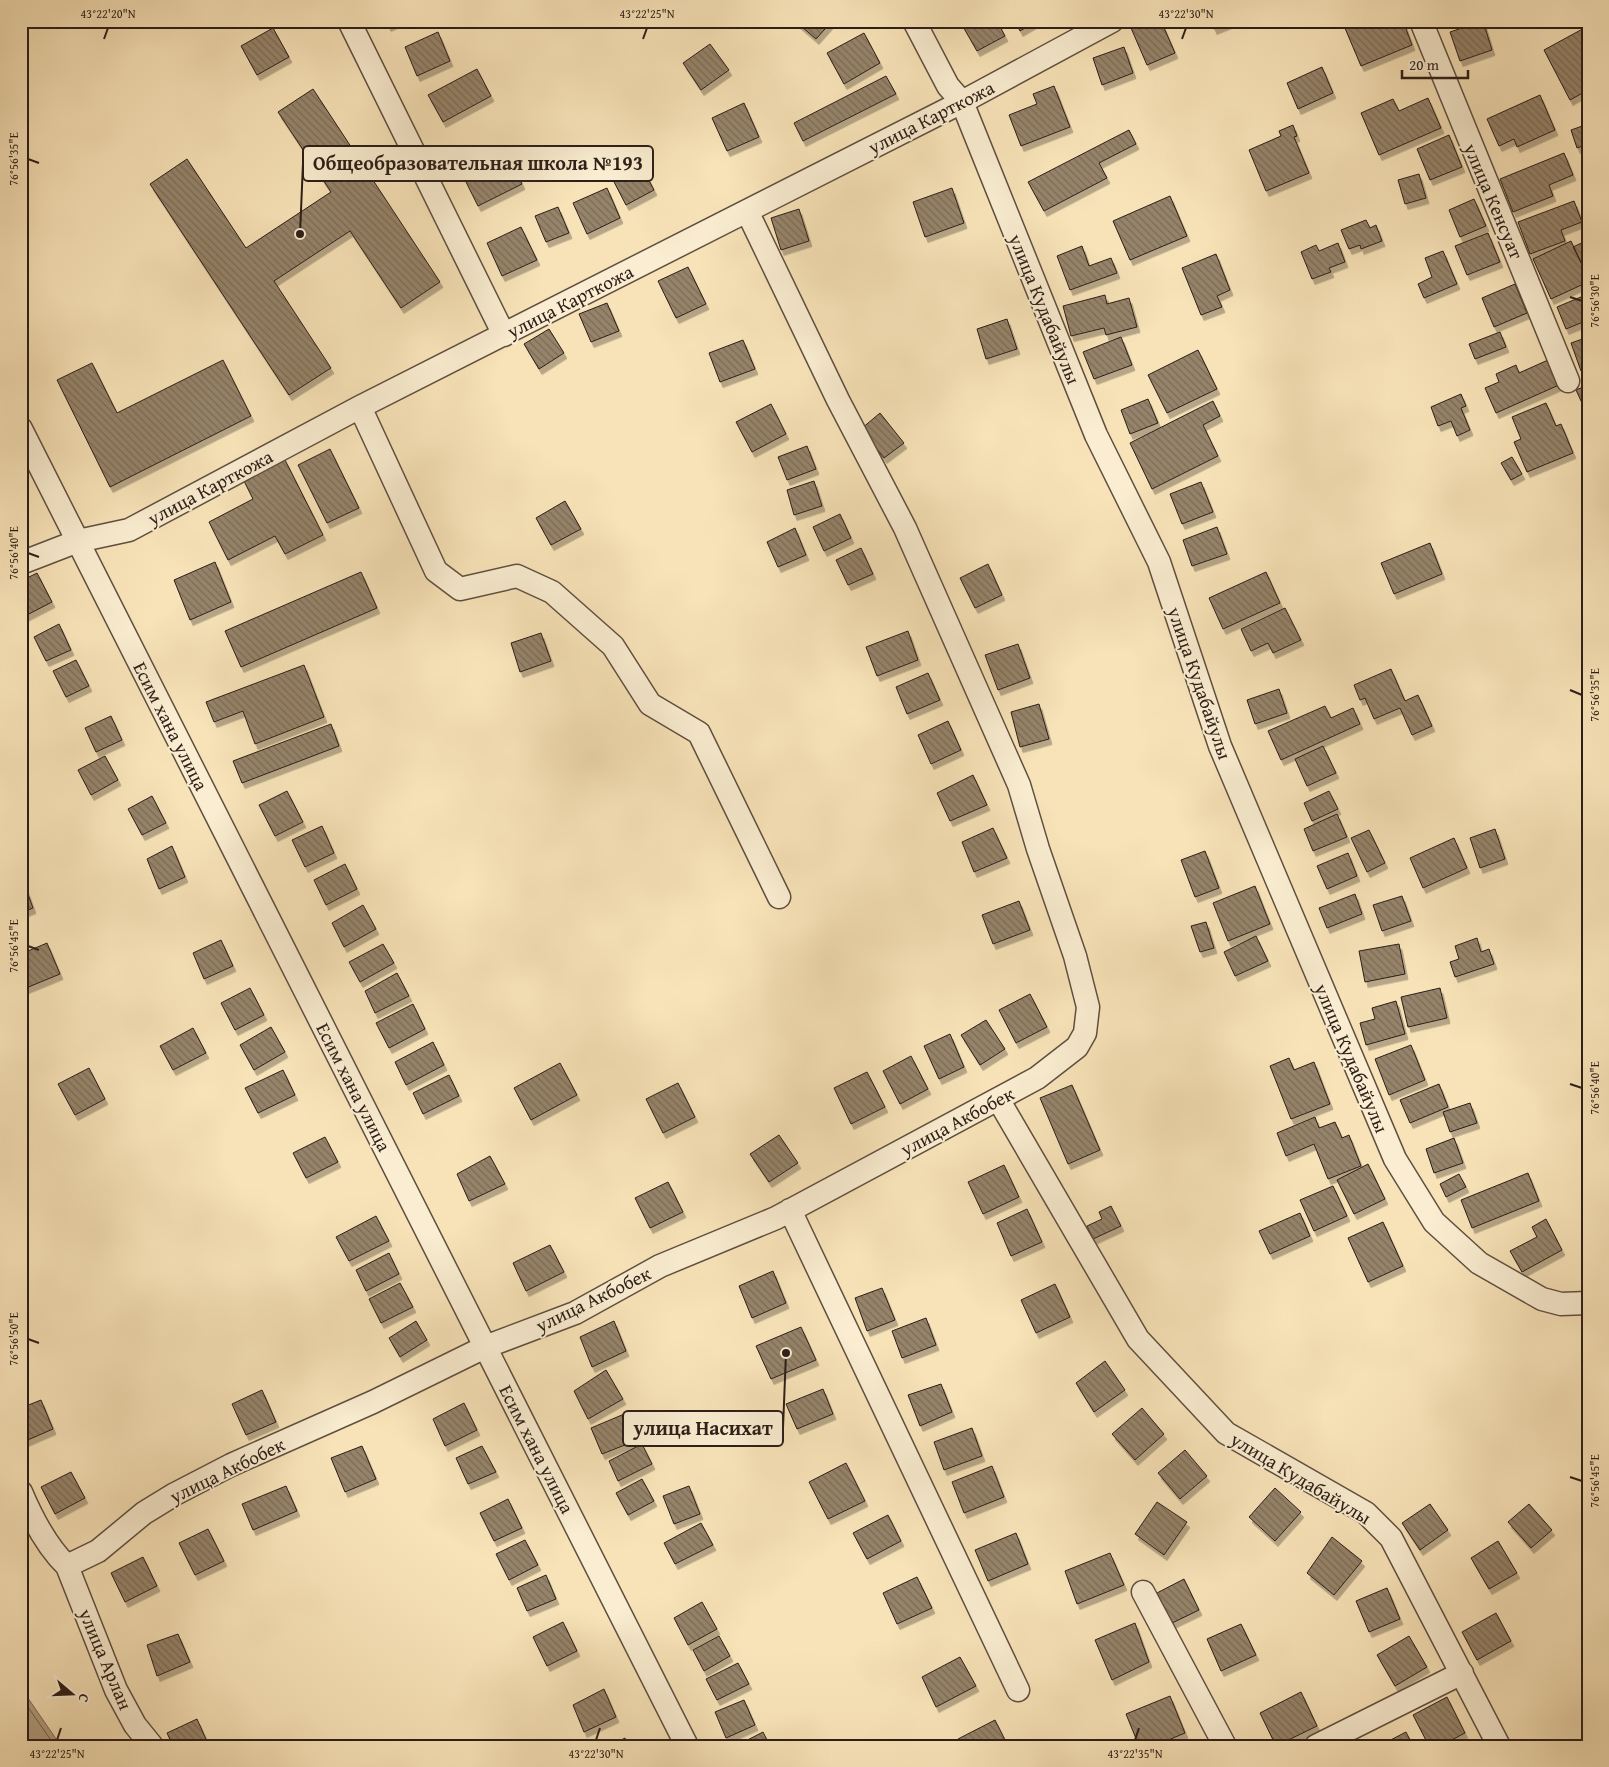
<svg xmlns="http://www.w3.org/2000/svg" width="1609" height="1767" viewBox="0 0 1609 1767" font-family="'Gentium Book Plus',serif">
<defs>
<pattern id="building-back-hatch" width="6" height="6" patternUnits="userSpaceOnUse" patternTransform="scale(1.25)"><rect width="6" height="6" fill="#96846b"/><path d="M-1 5l2 2M0 0l6 6M5-1l2 2" fill="none" stroke="#7b6b57"/></pattern>
<filter id="shadow"><feDropShadow dx="3" dy="5.5" stdDeviation="0" flood-color="#0004"/></filter>
</defs>
<rect width="100%" height="100%" fill="#f8e3b8"/>
<filter id="stains"><feTurbulence type="fractalNoise" baseFrequency=".004" numOctaves="4"/><feColorMatrix values="0 0 0 0 .2 0 0 0 0 .09 0 0 0 0 .02 0 0 0 .5 -.17"/></filter>
<radialGradient id="worn" r=".72"><stop offset=".6" stop-color="#630" stop-opacity="0"/><stop offset="1" stop-color="#630" stop-opacity=".3"/></radialGradient>
<path fill="#b3a082" stroke="#7d6c58" d="M21,1688L61,1746H21Z"/>
<g fill="none" stroke-linecap="round" stroke-linejoin="round">
<path stroke="#705f4d" stroke-width="1" d="M21,1697L55,1746"/>
</g>
<path fill="url(#building-back-hatch)" stroke="#2c1e18" filter="url(#shadow)" d="M386,21H399L388,26Z
M795,21H832L816,39Z
M964,21H997L1005,36L977,51L961,23Z
M1015,21H1037L1020,31Z
M1147,21H1161L1175,53L1147,65L1131,28Z
M1211,21H1234L1214,29Z
M1342,21H1403L1412,45L1361,66Z
M1483,21L1492,50L1460,61L1450,32Z
M1588,26V90L1570,100L1544,50Z
M273,28L289,57L257,75L241,46Z
M438,32L450,61L417,76L405,47Z
M864,33L880,63L844,84L827,53Z
M710,44L729,70L701,90L683,63Z
M1124,47L1133,73L1102,85L1093,58Z
M1322,67L1333,93L1298,109L1287,83Z
M477,69L491,96L443,122L428,95Z
M886,76L896,94L803,141L794,123Z
M1054,86L1070,127L1021,146L1009,115L1037,104L1033,94Z
M313,89L440,282L401,308L350,231L274,281L331,368L289,395L150,184L187,159L246,248L331,192L278,112Z
M1540,95L1555,130L1517,147L1514,139L1499,146L1487,119Z
M1428,98L1441,128L1379,155L1361,113L1393,99L1399,111Z
M744,103L759,137L727,151L712,118Z
M1588,124V144L1577,148L1571,130Z
M1293,125L1297,136L1294,137L1309,173L1266,191L1249,150L1281,136L1279,131Z
M1129,130L1136,144L1099,163L1107,178L1044,211L1028,182Z
M1449,135L1462,167L1430,180L1417,149Z
M1564,153L1573,175L1549,185L1553,196L1513,212L1500,179Z
M509,158L522,184L478,206L465,180Z
M638,159L654,190L626,205L610,174Z
M1419,174L1426,198L1405,204L1398,180Z
M607,188L620,218L587,234L573,203Z
M952,188L964,223L925,237L913,202Z
M1170,196L1187,236L1130,260L1113,221Z
M1474,199L1486,226L1460,237L1449,210Z
M1574,201L1582,222L1561,230L1565,241L1530,254L1518,222Z
M558,207L569,233L546,242L535,216Z
M799,209L809,241L781,250L771,218Z
M1366,220L1370,228L1376,225L1382,241L1361,249L1360,245L1349,249L1341,230Z
M521,227L537,260L502,276L487,243Z
M1488,233L1500,262L1467,275L1455,246Z
M1588,240V276L1573,247Z
M1571,241L1588,277V282L1551,299L1533,259Z
M1338,243L1345,262L1329,268L1331,272L1312,279L1301,252L1316,245L1319,251Z
M1082,246L1089,266L1111,258L1117,273L1070,290L1057,256Z
M1443,251L1457,284L1424,298L1418,284L1432,277L1425,258Z
M1216,254L1230,290L1217,296L1222,307L1201,315L1182,268Z
M688,267L706,304L676,318L658,281Z
M1515,284L1527,313L1494,327L1482,298Z
M1588,294V320L1566,329L1557,307Z
M1105,295L1107,304L1129,298L1137,327L1106,335L1104,328L1071,336L1063,306Z
M607,303L619,331L591,342L579,314Z
M1007,319L1017,349L986,359L977,329Z
M549,329L564,353L539,369L524,344Z
M1500,332L1506,347L1475,359L1469,344Z
M1121,337L1132,365L1094,379L1083,352Z
M1588,337V368L1581,371L1571,343Z
M743,340L755,369L720,382L709,353Z
M1198,350L1217,389L1167,413L1148,375Z
M223,360L251,416L110,487L57,380L92,363L117,413Z
M1548,360L1559,385L1496,413L1485,388L1499,382L1496,374L1516,365L1519,373Z
M1588,385V416L1576,390Z
M1461,394L1466,406L1461,408L1470,430L1457,436L1451,421L1438,426L1431,407Z
M1148,399L1158,423L1130,434L1121,410Z
M1213,401L1220,416L1203,425L1218,456L1152,489L1130,443Z
M1546,403L1556,426L1561,424L1573,453L1527,472L1514,442L1521,439L1512,417Z
M771,404L786,434L752,452L736,422Z
M880,413L904,443L884,458L861,429Z
M807,446L816,469L787,480L778,457Z
M330,449L359,508L327,523L298,465Z
M1512,457L1522,474L1511,480L1501,463Z
M285,460L323,535L285,554L275,536L228,560L209,522L253,499L244,481Z
M814,481L822,506L794,515L787,490Z
M1201,482L1213,512L1182,524L1170,494Z
M565,501L581,529L551,545L536,518Z
M840,514L851,538L824,551L813,527Z
M1217,527L1227,554L1192,566L1183,540Z
M795,528L806,555L778,567L767,542Z
M1430,543L1442,574L1394,594L1381,563Z
M861,548L873,574L848,585L836,560Z
M215,562L231,602L190,620L174,580Z
M988,564L1002,595L975,608L960,578Z
M361,572L377,608L241,667L225,631Z
M1266,572L1280,603L1223,629L1209,598Z
M37,573L52,602L23,617L21,581Z
M1285,608L1301,640L1273,653L1268,643L1251,651L1241,629Z
M59,624L71,650L46,661L34,637Z
M908,631L918,660L877,676L866,647Z
M541,633L551,661L520,672L511,643Z
M1018,644L1030,678L998,690L985,655Z
M76,660L89,686L66,697L53,671Z
M304,665L324,717L255,744L243,711L214,722L206,702Z
M1391,669L1405,701L1418,695L1432,726L1412,735L1400,708L1374,719L1365,698L1360,700L1354,685Z
M928,673L940,700L907,714L896,687Z
M1279,689L1287,713L1255,724L1247,700Z
M1039,704L1049,739L1020,747L1011,712Z
M1325,706L1331,718L1353,708L1360,724L1281,760L1268,731Z
M111,716L122,740L96,752L85,728Z
M948,721L961,750L931,764L918,735Z
M331,724L339,746L242,783L233,761Z
M1323,746L1336,773L1307,786L1295,759Z
M105,756L118,780L91,795L78,770Z
M973,775L987,805L950,821L937,793Z
M287,791L303,822L275,836L259,805Z
M1329,791L1338,809L1312,821L1304,803Z
M152,796L166,823L142,835L128,809Z
M1337,814L1347,837L1313,851L1304,829Z
M322,826L334,853L305,867L292,840Z
M993,828L1007,858L974,872L962,842Z
M1495,829L1505,859L1480,868L1470,838Z
M1369,830L1385,863L1367,872L1351,838Z
M1454,838L1467,868L1423,888L1410,858Z
M172,846L185,877L159,889L147,859Z
M1205,851L1219,888L1195,897L1181,860Z
M1348,853L1357,876L1327,889L1317,866Z
M345,864L357,889L326,905L314,880Z
M21,875L33,908L21,913Z
M1255,886L1270,924L1228,941L1213,903Z
M1355,894L1362,914L1327,928L1319,908Z
M1402,896L1411,921L1382,931L1373,905Z
M1019,901L1030,930L993,944L982,915Z
M363,905L376,929L344,947L332,923Z
M1206,922L1214,948L1200,952L1191,926Z
M1256,936L1268,961L1235,976L1224,952Z
M1477,938L1481,952L1489,949L1494,964L1455,977L1450,962L1459,959L1455,946Z
M221,940L233,966L204,979L193,953Z
M47,943L60,974L26,988L21,975V954Z
M383,944L394,963L360,982L349,962Z
M1399,944L1405,974L1365,982L1359,951Z
M397,973L409,996L375,1013L365,991Z
M250,988L264,1015L235,1030L221,1003Z
M1440,988L1447,1018L1408,1027L1401,997Z
M1030,994L1047,1027L1016,1043L999,1010Z
M1396,1001L1405,1034L1366,1045L1360,1023L1375,1019L1372,1008Z
M413,1004L425,1029L389,1048L376,1023Z
M986,1020L1005,1049L980,1065L961,1035Z
M271,1027L285,1052L254,1070L240,1045Z
M193,1028L206,1053L173,1070L160,1046Z
M950,1034L964,1067L939,1079L924,1046Z
M433,1042L444,1065L406,1085L395,1062Z
M1411,1045L1425,1080L1389,1095L1375,1059Z
M911,1056L928,1089L900,1104L883,1071Z
M1289,1058L1294,1070L1314,1062L1330,1104L1291,1119L1270,1066Z
M560,1063L577,1095L531,1120L514,1088Z
M89,1068L105,1099L75,1115L58,1084Z
M283,1070L295,1095L258,1113L245,1088Z
M867,1072L885,1107L851,1124L834,1088Z
M449,1075L459,1096L423,1114L413,1093Z
M678,1083L695,1117L663,1133L646,1099Z
M1439,1084L1448,1107L1410,1123L1400,1100Z
M1072,1085L1100,1150L1068,1164L1040,1098Z
M1470,1103L1477,1123L1450,1132L1443,1112Z
M1315,1117L1319,1128L1335,1122L1342,1138L1349,1135L1361,1166L1328,1179L1314,1144L1286,1156L1277,1133Z
M779,1135L798,1163L769,1182L750,1154Z
M325,1137L338,1162L306,1178L293,1153Z
M1454,1138L1463,1163L1434,1173L1426,1149Z
M490,1156L505,1184L469,1201L457,1174Z
M1368,1164L1385,1199L1354,1214L1337,1180Z
M1004,1165L1019,1197L983,1214L968,1182Z
M1528,1173L1539,1201L1472,1228L1461,1200Z
M1459,1174L1466,1187L1446,1197L1440,1184Z
M668,1182L683,1212L650,1228L635,1198Z
M1333,1186L1347,1216L1314,1231L1300,1200Z
M1111,1206L1121,1226L1093,1239L1087,1226L1102,1219L1099,1212Z
M1027,1209L1042,1242L1011,1256L997,1223Z
M1300,1213L1310,1236L1270,1254L1259,1231Z
M376,1216L389,1241L349,1261L336,1237Z
M1546,1219L1562,1250L1522,1272L1510,1251L1537,1237L1532,1227Z
M1383,1222L1403,1266L1368,1282L1348,1238Z
M550,1245L564,1272L526,1291L513,1263Z
M389,1253L399,1274L366,1291L356,1270Z
M773,1271L786,1303L752,1318L739,1286Z
M400,1283L413,1307L381,1323L369,1299Z
M1055,1284L1070,1317L1036,1333L1021,1300Z
M882,1288L895,1320L867,1331L855,1298Z
M926,1318L936,1345L902,1358L892,1331Z
M416,1321L427,1340L400,1357L389,1338Z
M614,1321L626,1351L592,1367L580,1337Z
M801,1327L816,1360L771,1379L756,1346Z
M1105,1361L1125,1390L1094,1412L1076,1383Z
M606,1370L623,1399L588,1419L574,1391Z
M941,1384L952,1412L920,1426L908,1395Z
M823,1389L833,1414L797,1429L786,1404Z
M262,1390L276,1422L246,1435L232,1404Z
M41,1400L53,1429L23,1442L21,1439V1408Z
M464,1403L477,1430L445,1446L433,1419Z
M1142,1408L1164,1434L1135,1460L1112,1434Z
M629,1412L640,1439L602,1454L591,1428Z
M972,1428L982,1456L944,1470L934,1442Z
M642,1444L652,1464L618,1481L609,1461Z
M362,1446L376,1479L345,1492L331,1458Z
M482,1446L496,1472L468,1484L456,1458Z
M1185,1450L1207,1476L1180,1499L1158,1473Z
M846,1463L865,1501L828,1519L809,1482Z
M992,1466L1004,1497L964,1513L952,1482Z
M71,1472L85,1498L55,1514L41,1487Z
M642,1479L654,1501L628,1515L616,1493Z
M286,1486L297,1511L253,1530L242,1504Z
M689,1486L700,1514L674,1524L663,1496Z
M1275,1488L1301,1512L1275,1541L1249,1517Z
M508,1499L522,1528L494,1541L480,1513Z
M1157,1502L1187,1522L1164,1555L1135,1534Z
M1430,1504L1448,1530L1420,1550L1402,1523Z
M1529,1504L1552,1530L1531,1548L1508,1522Z
M888,1515L901,1541L867,1559L853,1533Z
M701,1523L713,1545L675,1564L664,1543Z
M208,1529L224,1561L195,1575L179,1543Z
M1016,1533L1028,1564L988,1581L975,1550Z
M1332,1537L1362,1561L1334,1595L1307,1573Z
M525,1540L538,1565L509,1580L496,1554Z
M1498,1541L1517,1573L1489,1589L1471,1558Z
M1110,1553L1124,1585L1077,1604L1065,1571Z
M143,1557L157,1586L125,1602L111,1573Z
M546,1575L556,1599L527,1611L517,1588Z
M917,1577L932,1608L897,1624L883,1593Z
M1184,1579L1199,1610L1170,1624L1155,1594Z
M1387,1588L1400,1619L1369,1632L1356,1601Z
M702,1602L717,1629L688,1645L674,1618Z
M1496,1613L1511,1641L1477,1660L1462,1632Z
M563,1622L577,1651L547,1666L533,1637Z
M1135,1623L1149,1662L1112,1680L1095,1640Z
M1241,1624L1256,1655L1221,1671L1207,1639Z
M178,1634L190,1662L157,1676L147,1645Z
M719,1636L730,1656L704,1671L693,1650Z
M1409,1636L1427,1667L1395,1686L1377,1655Z
M960,1657L976,1686L936,1707L922,1677Z
M738,1663L749,1684L717,1700L706,1679Z
M604,1689L616,1717L584,1732L573,1705Z
M1301,1692L1317,1726L1276,1746L1260,1713Z
M1170,1696L1185,1733L1154,1746H1139L1126,1714Z
M1447,1697L1465,1733L1440,1746H1429L1413,1715Z
M744,1700L755,1725L726,1738L715,1712Z
M197,1719L209,1746H173L167,1733Z
M995,1720L1008,1746H962L958,1739Z
M763,1732L770,1746H736Z
M1406,1732L1413,1746H1379Z
M625,1738L629,1746H610Z
M1359,1741L1361,1746H1350Z"/>
<g fill="none" stroke-linecap="round" stroke-linejoin="round">
<g stroke="#5f4f40" stroke-width="25">
<path id="street" d="M349,21L504,335
M914,21L948,86L962,102L1096,435L1159,562L1220,746L1395,1159L1434,1222L1479,1263L1542,1299L1561,1304L1588,1303
M1421,21L1568,381
M360,407L436,571L460,589L517,576L552,592L613,646L650,704L699,733L779,897
M21,429L687,1746
M21,563L78,541L129,530L360,407L962,102L1112,21
M998,1099L1138,1339L1226,1433L1366,1513L1391,1538L1499,1746
M790,1210L1018,1690
M21,1492C32,1518 46,1546 67,1566L116,1690L135,1725L152,1746
M67,1566L98,1551L144,1513L175,1494L231,1465L373,1402L485,1347L575,1313L660,1266L776,1218L1037,1078L1077,1047L1085,1033L1088,1007L1075,956L1038,849L1019,785L905,528L838,400L747,211
M1143,1592L1225,1746
M1316,1746L1462,1673"/>
</g>
<use href="#street" stroke="#faedd1" stroke-width="22"/>
</g>
<path fill="none" stroke="#2c1e18" stroke-width="2" d="M104,39L108,28M643,39L647,28M1182,39L1186,28M28,159L39,163M1570,297L1582,301M28,553L39,557M1570,690L1582,695M28,946L39,950M1570,1084L1582,1088M28,1339L39,1343M1570,1477L1582,1481M57,1740L61,1728M596,1740L600,1728M1135,1740L1139,1728"/>
<g text-anchor="middle" stroke-width="4" stroke-linejoin="round" paint-order="stroke">
<g font-size="19" fill="#2c1e18" stroke="#faedd1">
<text transform="translate(931 117) rotate(-27)" y="7">улица Карткожа</text>
<text transform="translate(1494 201) rotate(67)" y="7">улица Кенсуат</text>
<text transform="translate(570 301) rotate(-27)" y="7">улица Карткожа</text>
<text transform="translate(1045 309) rotate(68)" y="7">улица Кудабайулы</text>
<text transform="translate(210 487) rotate(-28)" y="7">улица Карткожа</text>
<text transform="translate(1200 683) rotate(71)" y="7">улица Кудабайулы</text>
<text transform="translate(171 726) rotate(63)" y="7">Есим хана улица</text>
<text transform="translate(1352 1058) rotate(67)" y="7">улица Кудабайулы</text>
<text transform="translate(354 1087) rotate(63)" y="7">Есим хана улица</text>
<text transform="translate(957 1121) rotate(-28)" y="7">улица Акбобек</text>
<text transform="translate(593 1299) rotate(-26)" y="7">улица Акбобек</text>
<text transform="translate(537 1449) rotate(63)" y="7">Есим хана улица</text>
<text transform="translate(227 1470) rotate(-26)" y="7">улица Акбобек</text>
<text transform="translate(1301 1478) rotate(31)" y="7">улица Кудабайулы</text>
<text transform="translate(106 1659) rotate(67)" y="7">улица Арлан</text>
</g>
</g>
<path fill="none" stroke="#2c1e18" stroke-width="2" d="M300 234L303 163M786 1353L783 1428"/>
<g fill="#2c1e18" stroke="#faedd1" stroke-width="2">
<circle cx="300" cy="234" r="5"/>
<circle cx="786" cy="1353" r="5"/>
</g>
<g fill="#faedd1" stroke="#2c1e18" stroke-width="2">
<rect x="303" y="146" width="350" height="35" rx="5"/>
<rect x="623" y="1411" width="160" height="35" rx="5"/>
</g>
<g font-size="20" text-anchor="middle" font-weight="bold" fill="#2c1e18">
<text x="478" y="170">Общеобразовательная школа №193</text>
<text x="703" y="1435">улица Насихат</text>
</g>
<rect width="1609" height="1767" fill="none" stroke="#f8e3b8" stroke-width="55"/>
<g transform="translate(72 1694) rotate(109)" stroke="#faedd1" stroke-width="4" paint-order="stroke">
<path d="M0-4L9 19L0 12L-9 19Z" fill="#2c1e18"/>
<text y="-8" font-size="14" font-weight="bold" text-anchor="middle" fill="#2c1e18">С</text>
</g>
<path d="M1402 70v8h66v-8" fill="none" stroke="#2c1e18" stroke-width="2.5"/>
<text x="1409" y="70" font-size="15" fill="#2c1e18" stroke="#faedd1" stroke-width="4" paint-order="stroke">20 m</text>
<rect x="28" y="28" width="1554" height="1712" fill="none" stroke="#2c1e18" stroke-width="2"/>
<g font-size="12" text-anchor="middle" fill="#2c1e18">
<text x="108" y="18">43°22'20"N</text>
<text x="647" y="18">43°22'25"N</text>
<text x="1186" y="18">43°22'30"N</text>
<text transform="translate(14 159) rotate(-90)" y="4">76°56'35"E</text>
<text transform="translate(1595 301) rotate(-90)" y="4">76°56'30"E</text>
<text transform="translate(14 553) rotate(-90)" y="4">76°56'40"E</text>
<text transform="translate(1595 695) rotate(-90)" y="4">76°56'35"E</text>
<text transform="translate(14 946) rotate(-90)" y="4">76°56'45"E</text>
<text transform="translate(1595 1088) rotate(-90)" y="4">76°56'40"E</text>
<text transform="translate(14 1339) rotate(-90)" y="4">76°56'50"E</text>
<text transform="translate(1595 1481) rotate(-90)" y="4">76°56'45"E</text>
<text x="57" y="1758">43°22'25"N</text>
<text x="596" y="1758">43°22'30"N</text>
<text x="1135" y="1758">43°22'35"N</text>
</g>
<rect width="100%" height="100%" filter="url(#stains)"/>
<rect width="100%" height="100%" fill="url(#worn)"/>
</svg>
